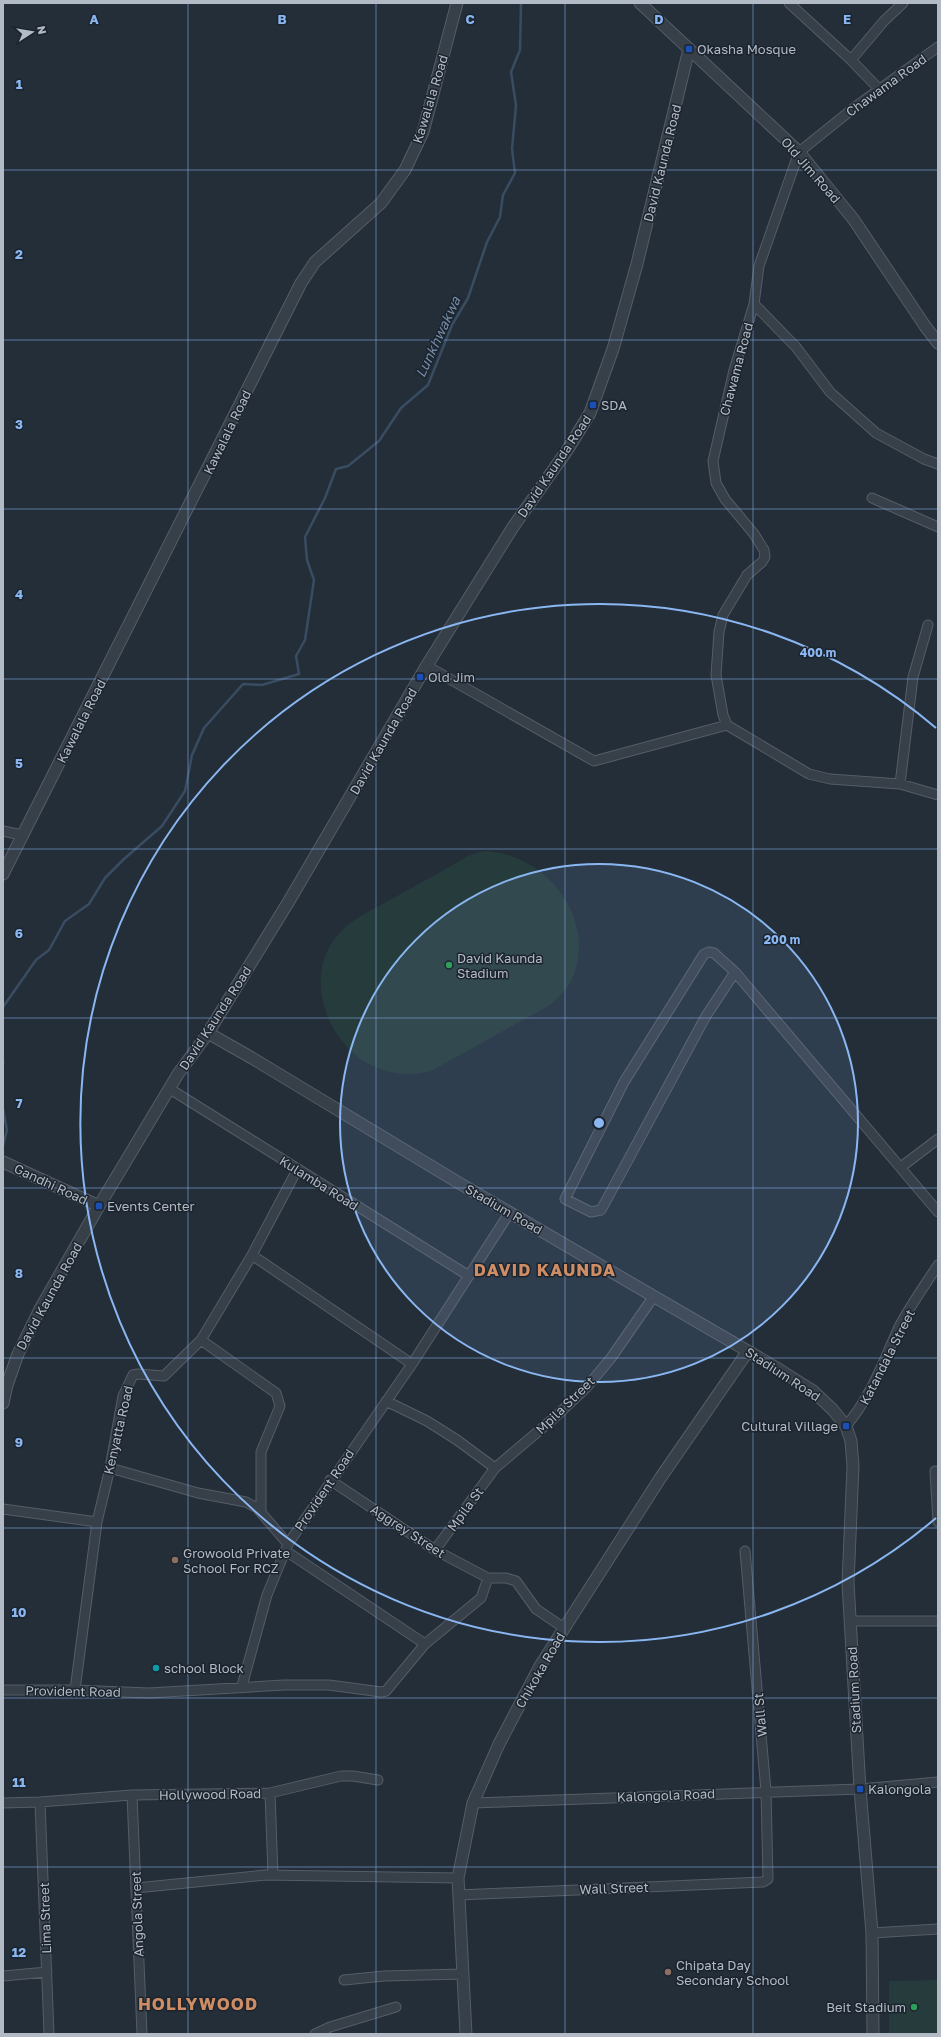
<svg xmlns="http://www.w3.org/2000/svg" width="941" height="2037" viewBox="0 0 941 2037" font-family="'Golos Text',sans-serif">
<rect width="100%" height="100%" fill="#232e39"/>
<path fill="#263b3b" d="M484,851C547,853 601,922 570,983C565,992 557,998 550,1005L431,1071C413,1076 393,1075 375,1067C329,1047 302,979 336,937C349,920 370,911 388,901C416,886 443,870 470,855Z
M938,1980V2034H889V1981Z"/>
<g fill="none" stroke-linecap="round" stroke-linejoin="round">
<path stroke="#394c62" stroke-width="2.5" d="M3,1007L36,960L49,950L65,921L89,904L105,878L124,859L162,826L185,791L192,755L204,728L243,684L262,685L299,674L296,656L305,640L314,580L307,560L305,537L325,498L336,469L348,466L379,441L401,408L428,385L452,325L468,298L487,242L500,217L503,195L515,173L512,149L516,105L511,72L520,50L521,3
M3,1060V1064
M3,1109L7,1130L3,1146"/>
<g stroke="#555d67" stroke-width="11">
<path id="minor" d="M789,3L851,60L880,90
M938,47L855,107L799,152L759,266L754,304L734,370L713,461L716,483L725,499L754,534L764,550L765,557L762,562L747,575L723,615L719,632L716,675L723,715L727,725L809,774L830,779L900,784L938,795
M851,60L884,21L903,3
M754,304L796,347L830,392L876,433L924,459L938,464
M872,498L938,527
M427,666L594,761L727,725
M900,784L913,677L928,625
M3,831L22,835
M735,972L706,1016L601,1210L591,1212L565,1199L624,1082L704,954L709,952L714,953L735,972L938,1212
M170,1089L469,1276
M901,1167L938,1139
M252,1255L412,1364
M201,1340L276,1393L280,1406L261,1452V1513
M386,1401L427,1421L457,1440L495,1468
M846,1426C871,1397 883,1362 899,1327C910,1306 925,1285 938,1265
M110,1468L198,1493L246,1502L257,1508L288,1544
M935,1471L938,1522
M330,1480L435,1550L488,1578H506L516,1581L536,1609L564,1628
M3,1509L97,1522
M435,1550L495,1468L554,1418L586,1388L611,1358L654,1296
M286,1551L425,1644
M850,1621H938
M242,1686L267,1595L288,1544L412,1364L510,1212
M3,1690H75L149,1693L284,1685H329L381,1692L386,1691L425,1644L481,1598L488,1578
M75,1690L97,1522L110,1468L123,1396L133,1375L138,1374L164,1376L201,1340L252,1255L297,1170
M270,1793L273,1875
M132,1795L142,2034
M40,1802L49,2034
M3,1803L40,1802L132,1795L270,1793L341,1776H353L378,1780
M473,1803L860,1789L938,1782
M136,1888L265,1875L458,1878
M459,1895L763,1882L768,1879L766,1791L745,1551
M872,1933L938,1929
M3,1976L47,1972
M344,1980L384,1976L463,1974
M315,2034L330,2027L396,2007"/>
</g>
<g stroke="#555d67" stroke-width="13">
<path id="tertiary" d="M640,3L799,152L854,220L925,326L938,343
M3,874L301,283L315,262L381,203L405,170L423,132L457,3
M208,1033L252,1058L459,1183L775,1367L813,1391L833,1410L846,1426L851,1441L853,1466L848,1583L860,1789L872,1933L873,2034
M3,1162L99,1206
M3,1403L7,1385L18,1354L40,1309L99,1206L178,1074L208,1033L289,901L424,670L513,527L568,449L590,413L613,349L637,264L689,49
M466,2034L458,1878L473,1803L499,1744L540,1666L661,1477L748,1351"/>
</g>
<use href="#minor" stroke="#373f49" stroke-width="9"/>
<use href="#tertiary" stroke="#373f49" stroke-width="11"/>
</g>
<path fill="none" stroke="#8ab7f2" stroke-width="1" stroke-opacity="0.55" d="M188,3V2034M376,3V2034M565,3V2034M753,3V2034M3,170H938M3,340H938M3,509H938M3,679H938M3,849H938M3,1018H938M3,1188H938M3,1358H938M3,1528H938M3,1698H938M3,1867H938"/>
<circle cx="599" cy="1123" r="259" fill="#8ab7f2" fill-opacity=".12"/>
<g fill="none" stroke="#8ab7f2" stroke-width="2">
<circle cx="599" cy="1123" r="259"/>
<path d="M936 1518A519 519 0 1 1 936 728"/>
</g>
<g fill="#1a4fb4" stroke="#1c242e" stroke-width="1.5">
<rect x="685" y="45" width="8" height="8" rx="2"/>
<rect x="589" y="401" width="8" height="8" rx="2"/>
<rect x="416" y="673" width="8" height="8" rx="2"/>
<rect x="95" y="1202" width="8" height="8" rx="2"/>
<rect x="842" y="1422" width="8" height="8" rx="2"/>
<rect x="856" y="1785" width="8" height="8" rx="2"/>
</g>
<g fill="#2e9e5b" stroke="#1c242e" stroke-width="1.5">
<circle cx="449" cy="965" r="4"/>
<circle cx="914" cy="2007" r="4"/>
</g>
<g fill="#8d6e63" stroke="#1c242e" stroke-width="1.5">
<circle cx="175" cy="1560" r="4"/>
<circle cx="668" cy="1972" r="4"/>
</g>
<circle fill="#0f9aa8" stroke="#1c242e" stroke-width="1.5" cx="156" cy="1668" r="4"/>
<g text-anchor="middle" stroke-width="3" stroke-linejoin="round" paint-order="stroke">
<g font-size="13" fill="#b2bac5" stroke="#1c242e" text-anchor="start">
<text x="697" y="54">Okasha Mosque</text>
<text x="601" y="410">SDA</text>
<text x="428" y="682">Old Jim</text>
<text x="457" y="963">David Kaunda<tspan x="457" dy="15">Stadium</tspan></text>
<text x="107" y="1211">Events Center</text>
<text x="838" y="1431" text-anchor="end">Cultural Village</text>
<text x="183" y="1558">Growoold Private<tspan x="183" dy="15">School For RCZ</tspan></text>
<text x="164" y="1673">school Block</text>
<text x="868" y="1794">Kalongola</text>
<text x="676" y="1970">Chipata Day<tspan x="676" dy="15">Secondary School</tspan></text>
<text x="906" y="2012" text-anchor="end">Beit Stadium</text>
</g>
<g font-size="13" fill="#b2bac5" stroke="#1c242e">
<text transform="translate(886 85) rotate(-36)" y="5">Chawama Road</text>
<text transform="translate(430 99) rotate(-73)" y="5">Kawalala Road</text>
<text transform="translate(662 163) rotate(-76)" y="5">David Kaunda Road</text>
<text transform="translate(811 170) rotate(49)" y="5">Old Jim Road</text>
<text transform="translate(736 369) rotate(-75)" y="5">Chawama Road</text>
<text transform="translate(227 432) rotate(-64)" y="5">Kawalala Road</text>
<text transform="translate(554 466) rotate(-56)" y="5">David Kaunda Road</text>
<text transform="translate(81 721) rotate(-63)" y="5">Kawalala Road</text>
<text transform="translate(383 741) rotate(-60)" y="5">David Kaunda Road</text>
<text transform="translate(215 1018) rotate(-57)" y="5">David Kaunda Road</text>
<text transform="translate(319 1183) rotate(32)" y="5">Kulamba Road</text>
<text transform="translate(51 1184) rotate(25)" y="5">Gandhi Road</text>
<text transform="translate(504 1209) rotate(30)" y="5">Stadium Road</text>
<text transform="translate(49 1296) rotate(-61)" y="5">David Kaunda Road</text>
<text transform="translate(887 1357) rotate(-63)" y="5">Katandala Street</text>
<text transform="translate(783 1374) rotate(33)" y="5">Stadium Road</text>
<text transform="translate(565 1405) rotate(-44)" y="5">Mpila Street</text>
<text transform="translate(118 1430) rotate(-77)" y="5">Kenyatta Road</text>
<text transform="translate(324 1490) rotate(-56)" y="5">Provident Road</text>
<text transform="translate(465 1509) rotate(-54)" y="5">Mpila St</text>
<text transform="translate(408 1531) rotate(33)" y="5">Aggrey Street</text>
<text transform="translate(540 1670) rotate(-60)" y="5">Chikoka Road</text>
<text transform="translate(854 1690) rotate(-93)" y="5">Stadium Road</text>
<text transform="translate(73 1691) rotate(1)" y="5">Provident Road</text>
<text transform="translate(760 1715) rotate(-95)" y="5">Wall St</text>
<text transform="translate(210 1794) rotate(-1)" y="5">Hollywood Road</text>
<text transform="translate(666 1795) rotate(-2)" y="5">Kalongola Road</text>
<text transform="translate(614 1888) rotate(-2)" y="5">Wall Street</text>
<text transform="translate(137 1914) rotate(-92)" y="5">Angola Street</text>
<text transform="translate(45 1918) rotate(-92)" y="5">Lima Street</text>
</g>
<g font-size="14" font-style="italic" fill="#738ca8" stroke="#1c242e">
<text transform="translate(438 337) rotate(-65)" y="5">Lunkhwakwa</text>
</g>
<g font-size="17" font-weight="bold" letter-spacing="1" fill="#ce8d64" stroke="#1c242e">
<text x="545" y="1276">DAVID KAUNDA</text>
<text x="198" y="2010">HOLLYWOOD</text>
</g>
</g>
<g font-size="13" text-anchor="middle" font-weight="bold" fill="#8ab7f2" stroke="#1c242e" stroke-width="3" stroke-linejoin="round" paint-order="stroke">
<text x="94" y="24">A</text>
<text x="282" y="24">B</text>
<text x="470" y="24">C</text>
<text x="659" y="24">D</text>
<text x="847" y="24">E</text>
<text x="19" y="89">1</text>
<text x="19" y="259">2</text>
<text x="19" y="429">3</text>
<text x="19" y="599">4</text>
<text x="19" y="768">5</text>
<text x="19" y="938">6</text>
<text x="19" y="1108">7</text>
<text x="19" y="1278">8</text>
<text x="19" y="1447">9</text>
<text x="19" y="1617">10</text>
<text x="19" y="1787">11</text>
<text x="19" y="1957">12</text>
</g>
<circle cx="599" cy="1123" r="6" fill="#8ab7f2" stroke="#1c242e" stroke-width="2"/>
<g font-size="12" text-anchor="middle" font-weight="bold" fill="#8ab7f2" stroke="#1c242e" stroke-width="3" stroke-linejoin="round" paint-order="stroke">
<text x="818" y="657">400 m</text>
<text x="782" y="944">200 m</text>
</g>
<rect width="941" height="2037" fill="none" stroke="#b2bac5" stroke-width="8"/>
<g transform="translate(32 32) rotate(78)" stroke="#1c242e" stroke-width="3" paint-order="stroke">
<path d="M0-3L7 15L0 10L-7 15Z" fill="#b2bac5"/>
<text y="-6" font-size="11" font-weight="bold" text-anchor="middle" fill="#b2bac5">N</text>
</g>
</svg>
